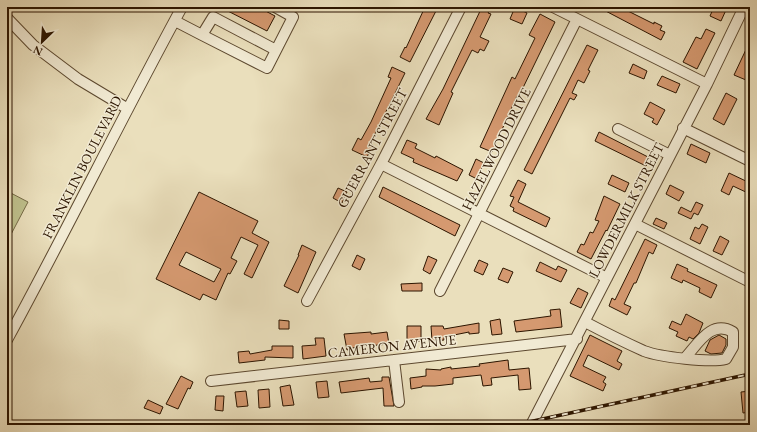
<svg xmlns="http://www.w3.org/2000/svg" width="757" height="432" viewBox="0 0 757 432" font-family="'EB Garamond',serif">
<rect width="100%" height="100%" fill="#eadfbc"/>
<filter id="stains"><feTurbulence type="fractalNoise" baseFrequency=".005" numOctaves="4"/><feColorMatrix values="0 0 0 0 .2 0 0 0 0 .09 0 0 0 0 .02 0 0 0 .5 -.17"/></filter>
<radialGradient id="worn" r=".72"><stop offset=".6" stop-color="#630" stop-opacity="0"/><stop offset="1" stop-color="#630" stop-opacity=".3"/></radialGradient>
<path fill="#bec08c" stroke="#756a46" d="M7,191L28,202L7,242Z"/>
<path fill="#d59970" stroke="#2c1500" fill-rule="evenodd" d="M220,7H258L275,16L267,31Z
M425,7H438L410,62L400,57L405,47L406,48Z
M482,7H492L488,13L491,14L480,37L489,41L484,51L480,49L478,53L472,50L451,92L453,93L439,125L426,119L443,89Z
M515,7L527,13L522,24L510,19Z
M598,7H620L654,24V22L662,26L660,30L665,32L661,40Z
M714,7L726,10L721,21L710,16Z
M540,14L555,22L519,96H517L492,152L480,147L512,77L515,79L535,38L529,35Z
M706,29L715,33L697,69L683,62L696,37L701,39Z
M750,41V71L746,80L734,75Z
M587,45L598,50L588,70L590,71L584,83L578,80L572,93L577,95L574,100L570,98L532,174L524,170Z
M633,64L647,71L644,79L629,73Z
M392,67L405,73L370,144L373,145L367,157L352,150L358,138L361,140L371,122L391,78L388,77Z
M662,76L680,84L676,93L657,85Z
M726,93L737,99L724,125L713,119Z
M650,102L665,110L657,125L652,122L654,119L644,114Z
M599,132L650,158L646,166L595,141Z
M407,140L417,144L415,148L435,158L436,156L463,170L457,181L413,162L414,159L401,153Z
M691,144L710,153L706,163L687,154Z
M476,159L484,163L477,179L469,175Z
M729,173L750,183V194L733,186L729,195L721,191Z
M612,175L629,183L625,192L608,184Z
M518,180L526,184L518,202L550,218L546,227L513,211L514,208L510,206L514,197L510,196Z
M670,185L684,192L679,201L666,194Z
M383,187L460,225L455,236L379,197Z
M338,188L347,192L342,203L333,198Z
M199,192L258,221L252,233L269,242L252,278L244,274L258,245L241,237L231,258L237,261L230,274L228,273L216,300L203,294L200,300L156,279ZM186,252L221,269L214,282L179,265Z
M604,196L620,204L607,231L606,230L591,259L577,252L581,244L584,245L590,232L593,233L599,221L595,220Z
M696,202L703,205L698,215L694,213L691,219L678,213L681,207L691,212Z
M656,218L667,223L664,229L653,224Z
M702,224L708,227L700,244L690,239L695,227L699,229Z
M720,236L729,241L722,255L713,251Z
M645,239L657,245L653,254L649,252L636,283H634L624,304L631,307L627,315L609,306L612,298L615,300Z
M302,245L316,252L298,293L284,286L299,255H298Z
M357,255L365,259L360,270L352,266Z
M428,256L437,260L430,274L423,270Z
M479,260L488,264L483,275L474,271Z
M540,262L556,270L558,266L567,270L561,282L536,271Z
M677,264L688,269L687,271L717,285L711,298L699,292L700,288L683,280L682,283L671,278Z
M503,268L513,272L508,283L498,279Z
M422,283V291H402L401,284Z
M578,288L588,293L581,308L570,303Z
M560,309L562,327L516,332L514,321L551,316L550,310Z
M686,314L703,323L699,333L693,339L689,337L687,341L676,336L678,332L669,328L672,321L681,325Z
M500,319L502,334L492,335L490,321Z
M279,320L289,321V329H279Z
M479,323V333L469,334V332L444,337V340L432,341L431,326H443L444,329Z
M407,326H421V341L407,342Z
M371,332V334L387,332L389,344L356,347L347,350L344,334Z
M590,335L622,351L617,361L622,364L619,370L588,355L583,366L606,377L603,382L606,384L603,391L570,376Z
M719,335L726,339V345L722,353L711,354L705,351L710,340Z
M315,338H324L326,356L303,359L302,346L316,345Z
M272,346H293V358L265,357V360L239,363L238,352L249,351L250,354L272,350Z
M508,360L509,370L529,368L531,389L519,390L518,375L491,378L492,385L483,386L481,375L453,378V384L435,386H422V387L411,389L410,378L426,376V369L441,370V369L451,367V369L480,366L479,364Z
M181,376L193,382L190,389L188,388L178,409L166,404Z
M382,377H389L394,406H384L383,388L341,393L339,382L369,378L370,382L382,381Z
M327,381L329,397L318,398L316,382Z
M290,385L294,405L283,406L280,387Z
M269,389L270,407L259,408L258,390Z
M246,391L248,406L237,407L235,392Z
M750,391V412L743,413L741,392Z
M216,396H224L223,411L215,410Z
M148,400L163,407L160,414L144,408Z"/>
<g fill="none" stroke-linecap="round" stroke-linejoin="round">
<g stroke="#5c482f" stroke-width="12">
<path id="minor" d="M275,7L293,17L267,68L202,35L213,17L276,50
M553,7L707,84
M7,18L33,45L78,79L128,109
M175,21L202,35
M683,128L750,161
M618,129L670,155
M381,164L607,278
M635,224L750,282
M440,291L577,19
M307,301L381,164L461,7
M585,322C604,332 624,342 644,351C660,357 710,363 726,359L733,347V332C711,319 698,344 685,358
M7,340C67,230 122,117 182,7
M394,360L399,402
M211,381L577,339
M531,425L707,84L744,7"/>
</g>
<use href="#minor" stroke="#f1ead3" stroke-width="10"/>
<g stroke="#2c1500" stroke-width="3.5">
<path id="rail" d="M515,425L750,374"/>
</g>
<use href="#rail" stroke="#f1ead3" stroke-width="2" stroke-dasharray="6" stroke-linecap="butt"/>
</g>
<g text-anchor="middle" stroke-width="3" stroke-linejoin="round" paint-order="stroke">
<g font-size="14" fill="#2c1500" stroke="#f1ead3">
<text transform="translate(372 148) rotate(-62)" y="5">GUERRANT STREET</text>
<text transform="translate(496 149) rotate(-63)" y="5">HAZELWOOD DRIVE</text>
<text transform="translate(82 167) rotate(-63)" y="5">FRANKLIN BOULEVARD</text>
<text transform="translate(626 210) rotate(-63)" y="5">LOWDERMILK STREET</text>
<text transform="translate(392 346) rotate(-6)" y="5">CAMERON AVENUE</text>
</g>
</g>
<rect width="757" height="432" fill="none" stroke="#eadfbc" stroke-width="24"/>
<rect x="8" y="8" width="741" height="416" fill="none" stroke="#2c1500" stroke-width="2"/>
<rect x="12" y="12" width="733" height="408" fill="none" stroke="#2c1500"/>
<g transform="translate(42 42) rotate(205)" stroke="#f1ead3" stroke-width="3" paint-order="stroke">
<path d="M0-3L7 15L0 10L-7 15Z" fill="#2c1500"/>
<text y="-6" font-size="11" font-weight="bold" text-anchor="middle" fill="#2c1500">N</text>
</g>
<rect width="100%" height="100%" filter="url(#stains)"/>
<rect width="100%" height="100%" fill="url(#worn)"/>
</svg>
